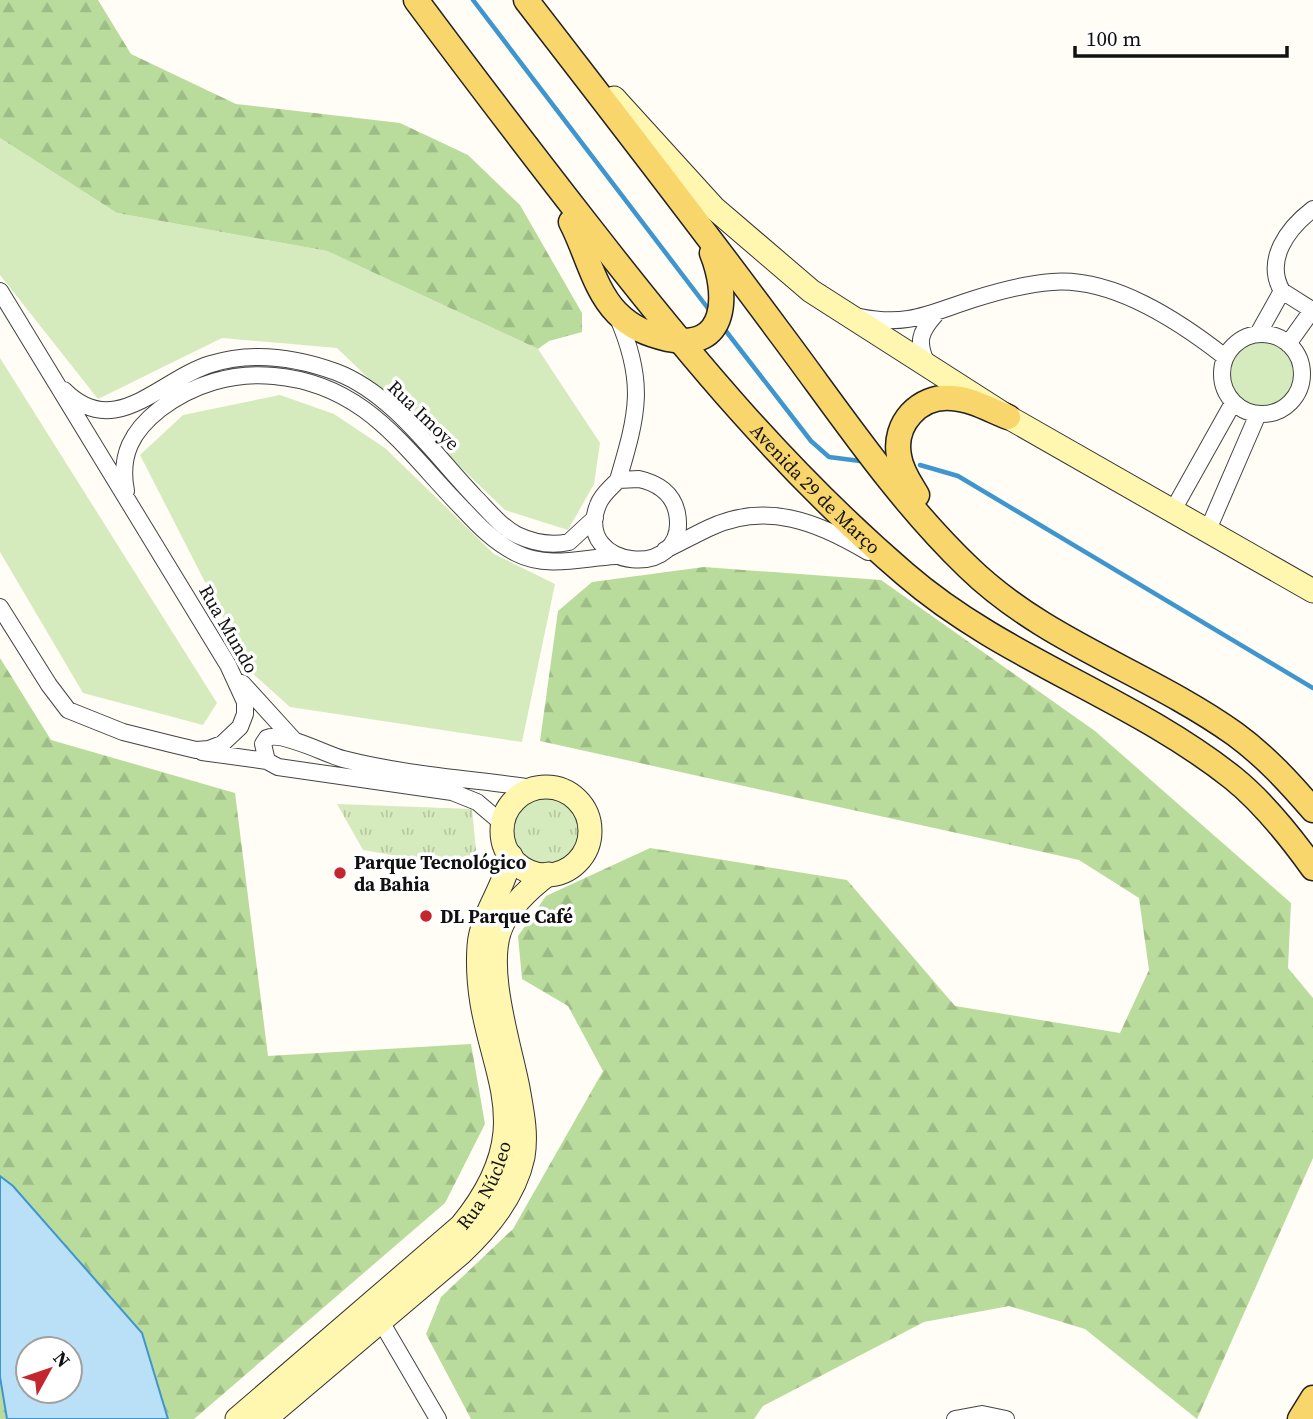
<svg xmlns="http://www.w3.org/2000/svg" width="1313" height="1419" viewBox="0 0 1313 1419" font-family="'Source Serif 4',serif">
<defs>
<pattern id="forest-firs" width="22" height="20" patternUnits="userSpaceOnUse" patternTransform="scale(1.75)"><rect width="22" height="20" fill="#b9dc9c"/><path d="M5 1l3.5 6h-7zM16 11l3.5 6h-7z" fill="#9ebc85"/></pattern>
<pattern id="park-tufts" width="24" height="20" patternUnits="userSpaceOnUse" patternTransform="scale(1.75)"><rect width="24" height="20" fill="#d5ebbd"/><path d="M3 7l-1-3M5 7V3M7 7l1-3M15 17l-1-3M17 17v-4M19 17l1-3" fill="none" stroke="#b6c8a1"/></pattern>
</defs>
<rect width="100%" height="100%" fill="#fffdf5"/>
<path fill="#d5ebbd" d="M0,138L117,213L327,251L538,349L600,443L594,484L568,530L505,510L337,348L222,338L98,399L0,275Z
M1230 375a32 32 0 1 1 64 0a32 32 0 1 1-64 0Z
M0,358L217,703L203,725L83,693L0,552Z
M280,395L334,414L385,448L494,554L555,584L522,742L290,707L251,672L140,455L183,415Z"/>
<path fill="url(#forest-firs)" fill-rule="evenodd" d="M0,0H98L131,54L236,104L400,123L468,155L520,205L582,313V332L549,341L538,349L327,251L117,213L0,138Z
M704,567L881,580L1095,731L1291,903L1288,968L1313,998V1158L1197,1419L1085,1329L1009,1306L924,1322L763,1406L754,1419H471L426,1334L441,1297L513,1229L603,1071L568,1006L522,979L518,936L546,896L650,848L847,880L955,1006L1120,1033L1149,970L1139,898L1079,860L540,741L558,611L592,582Z
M0,658L51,740L235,793L268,1056L471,1044L485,1124L445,1203L194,1419H0ZM28,1349H70V1391H28Z"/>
<path fill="url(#park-tufts)" d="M512 830a35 35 0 1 1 70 0a35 35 0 1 1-70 0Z
M337,804L472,809L478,870L363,850Z"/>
<path fill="#b9e0f7" stroke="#3f96cf" stroke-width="2" fill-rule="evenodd" d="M0,1176L13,1186L142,1333L168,1419H7L0,1377ZM28,1349H70V1391H28Z"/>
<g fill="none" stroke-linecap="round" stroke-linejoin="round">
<path stroke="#3f96cf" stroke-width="4.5" d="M473,0L710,311
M722,326L811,441L829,457L860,461
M920,465L958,476L1313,688"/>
<g stroke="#444" stroke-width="18">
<path id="street" d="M0,291L228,665L245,702V714L240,727L222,744L209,749L196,750L171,744L123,732L68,710L49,685L0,607
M1282,291L1312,310
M617,316C646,382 638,413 618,480
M860,317C908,327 930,313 974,299C999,291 1025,284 1052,282C1113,277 1179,321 1225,357
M1222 374a40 40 0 1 1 80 0a40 40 0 1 1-80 0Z
M1258,334L1282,291C1264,260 1288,228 1313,209
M1288,344L1313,309
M927,364C917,342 919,333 935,315
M64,390C115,442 160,379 211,364C253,351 295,357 336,372C392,393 434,454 474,496C487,509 500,526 517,535C534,543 551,546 569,542L595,518
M639,479C657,483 673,493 677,513C690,582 572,570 598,505C602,494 611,488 618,480Z
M126,491C119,455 132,431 160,409C193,384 233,372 274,376C366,384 404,449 463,509C479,526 494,542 516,553C547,569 582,558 615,556
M1172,512L1233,403
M1207,532L1258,414
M665,550C680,543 694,535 709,528C766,501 818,522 868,552
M242,683L293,739
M202,752L267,761
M503,824L477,802L452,792L278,767L267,761L263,744L267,738C282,731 325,754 343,759C405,775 472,779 535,788
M376,1313L438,1419
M955,1419L982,1414L1006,1419"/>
</g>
<g stroke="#333" stroke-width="25">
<g id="secondary">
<path d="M614,98L714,208L811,291L1008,417L1313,591"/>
<circle cx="546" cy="831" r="44"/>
<path id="s1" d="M237,1419L461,1226C554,1113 471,1062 479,946C481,915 505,887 511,856"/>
<path d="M265,1419L460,1254C488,1228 515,1195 523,1157C527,1133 522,1111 518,1088C510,1046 483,965 502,925C511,905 531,887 548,874"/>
</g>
</g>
<g stroke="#222" stroke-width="27">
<g id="primary">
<path id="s2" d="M416,0C474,78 533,155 593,232C688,354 787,473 905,574C1003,659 1131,697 1233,778C1264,803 1290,836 1313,868"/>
<path d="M526,0C610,109 695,218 777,329C838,410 895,497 968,567C1045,642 1148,672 1235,734C1265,756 1289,782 1313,810"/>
<path d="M571,222C586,250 594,290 617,313C632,328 647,334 668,339C729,352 728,293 712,253"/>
<path d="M917,495C910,483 901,471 899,456C893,424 919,395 952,398C971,399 990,410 1008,417"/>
<path d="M1300,1419L1313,1398"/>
</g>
</g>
<use href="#street" stroke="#fff" stroke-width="16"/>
<use href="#secondary" stroke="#fff6b0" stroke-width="23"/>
<use href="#primary" stroke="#f9d66b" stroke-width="24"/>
</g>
<g fill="#c4262e" stroke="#fff" stroke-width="2.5">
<circle cx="340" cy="873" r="7"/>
<circle cx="426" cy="916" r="7"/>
</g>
<g text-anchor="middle" stroke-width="7" stroke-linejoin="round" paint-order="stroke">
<g font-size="19" fill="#111" stroke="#fff">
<text transform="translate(424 415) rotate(44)" y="7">Rua Imoye</text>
<text dy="7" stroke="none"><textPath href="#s2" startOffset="632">Avenida 29 de Março</textPath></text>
<text transform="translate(229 629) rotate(60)" y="7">Rua Mundo</text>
<text dy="7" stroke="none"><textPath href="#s1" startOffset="343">Rua Núcleo</textPath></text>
</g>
<g font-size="19" font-weight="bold" fill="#111" stroke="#fff" text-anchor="start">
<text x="354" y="869">Parque Tecnológico<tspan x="354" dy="22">da Bahia</tspan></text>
<text x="440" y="923">DL Parque Café</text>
</g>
</g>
<g transform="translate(49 1370) rotate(50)"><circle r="33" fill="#ffffff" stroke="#a0a0a0" stroke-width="2"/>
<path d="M0-5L12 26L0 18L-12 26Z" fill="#c4262e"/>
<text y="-10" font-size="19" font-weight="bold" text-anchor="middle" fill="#111111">N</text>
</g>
<path d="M1075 46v10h212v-10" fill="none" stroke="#111111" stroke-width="3.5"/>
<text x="1086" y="46" font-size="21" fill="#111111" stroke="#ffffff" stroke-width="5" paint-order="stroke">100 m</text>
</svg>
